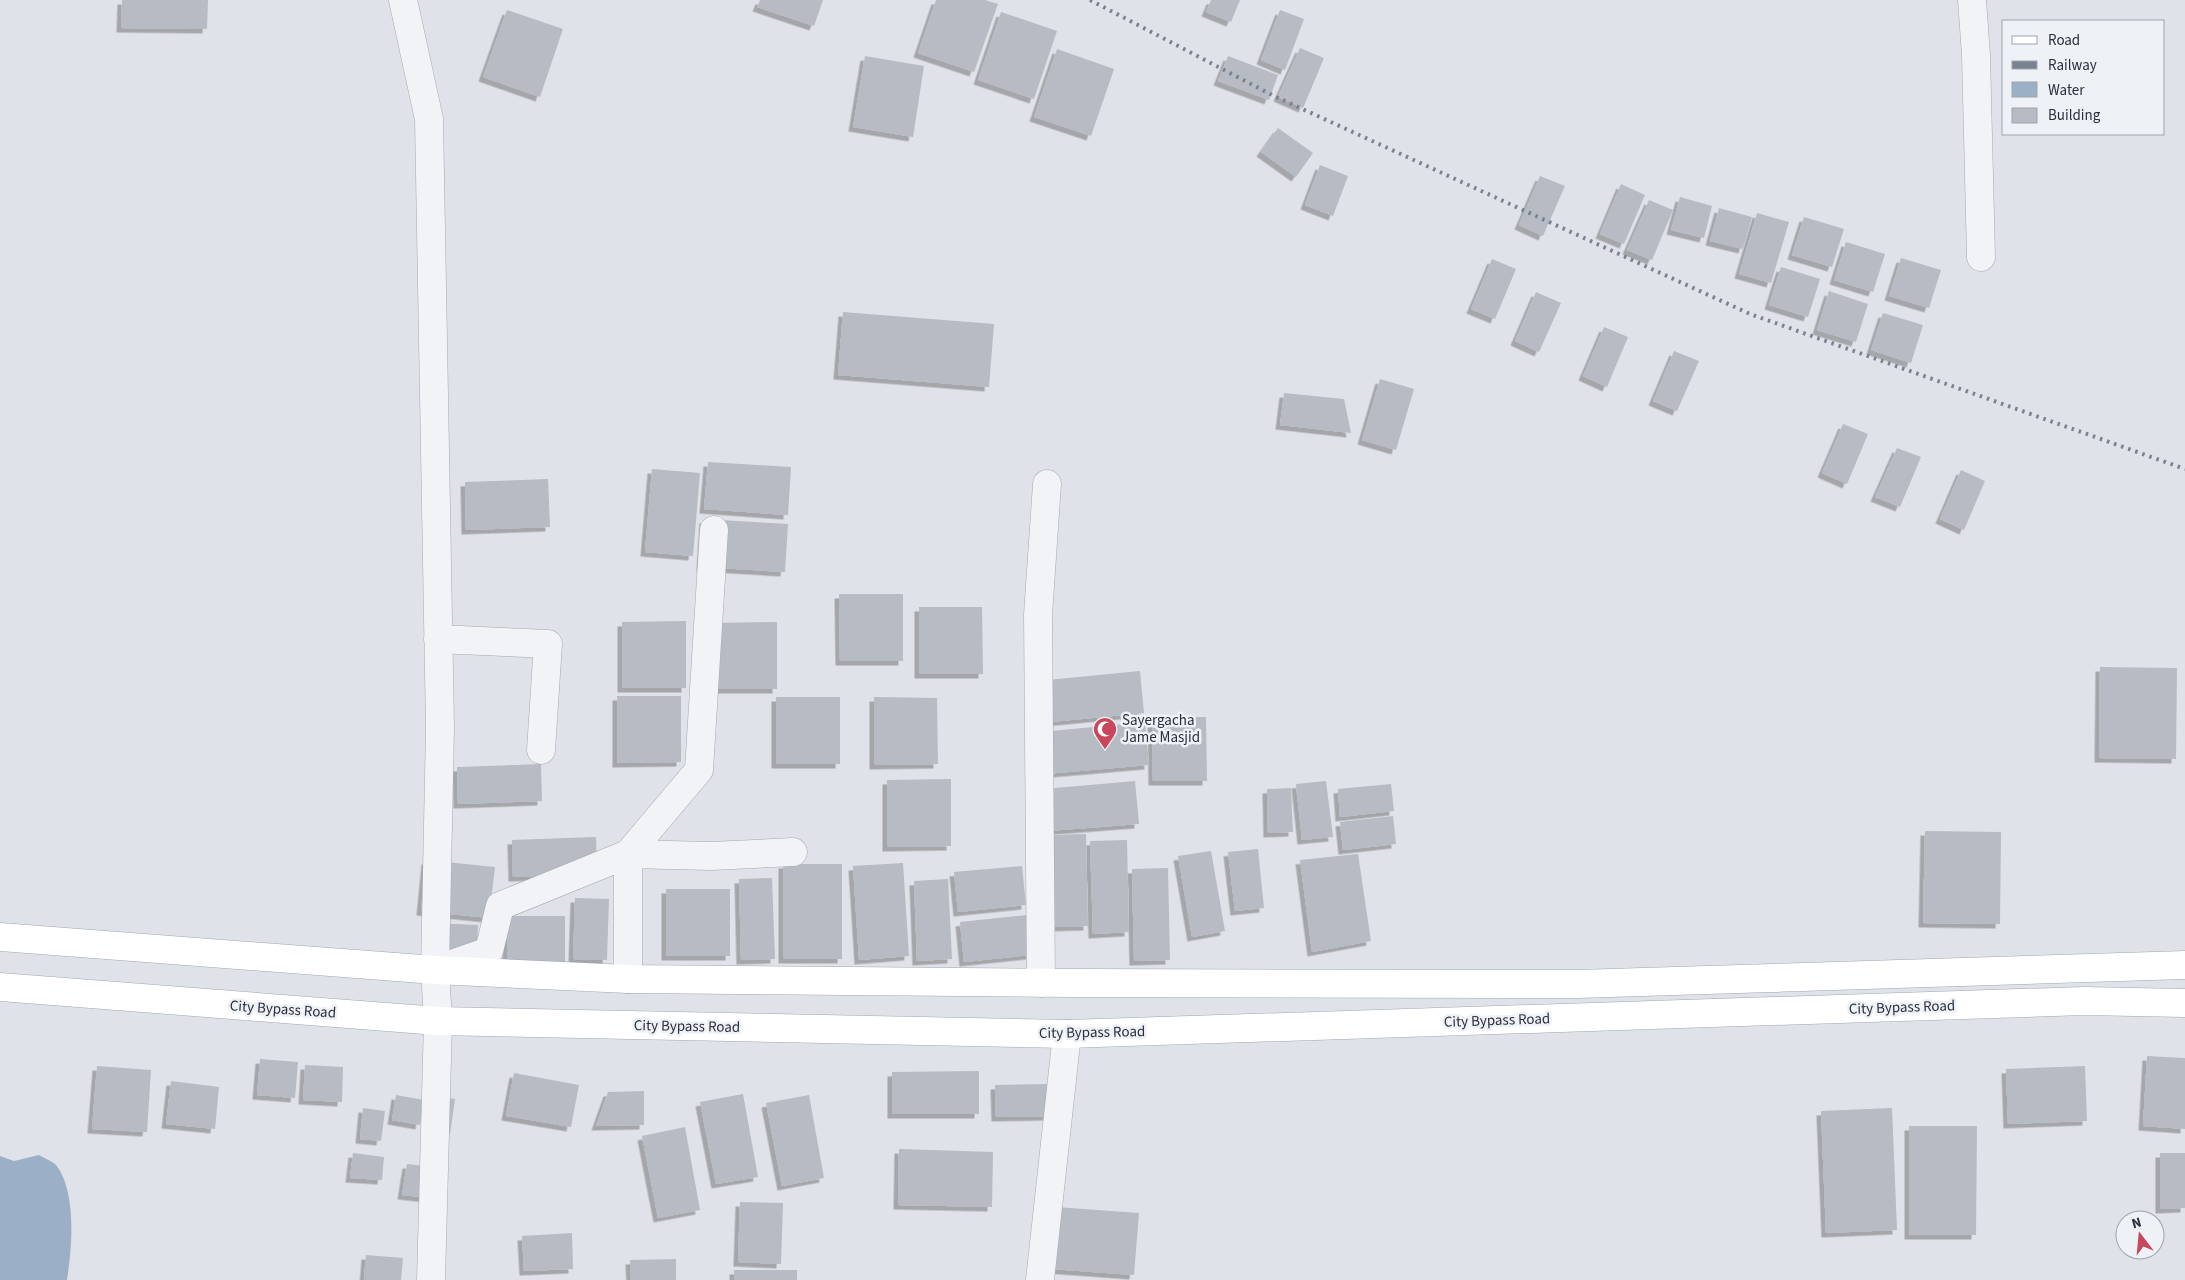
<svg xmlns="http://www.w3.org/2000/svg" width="2185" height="1280" viewBox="0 0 2185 1280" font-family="'Source Sans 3',sans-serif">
<defs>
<filter id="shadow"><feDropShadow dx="-4.5" dy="4.5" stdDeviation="0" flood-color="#0004"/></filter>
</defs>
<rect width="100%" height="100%" fill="#dfe2e8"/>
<path fill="#9bb0c6" d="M39,1155C44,1158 52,1161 56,1165C77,1192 72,1248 67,1280H0V1156L14,1161Z"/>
<path fill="#b6bbc4" filter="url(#shadow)" d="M122,0H208L207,29L121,28Z
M760,0H823L814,26L757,7Z
M936,0H985L998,4L974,72L918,53Z
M1211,0H1240L1231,22L1206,12Z
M507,10L563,29L540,97L483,77Z
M1280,10L1304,19L1285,70L1261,60Z
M1001,12L1057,31L1034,99L978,80Z
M1300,48L1324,58L1303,108L1278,97Z
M1057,49L1114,69L1091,136L1034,117Z
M865,56L924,66L913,137L853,127Z
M1228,56L1278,75L1269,100L1218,81Z
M1278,128L1313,153L1296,177L1261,152Z
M1320,165L1348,176L1333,216L1305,205Z
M1540,176L1565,186L1543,236L1519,225Z
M1621,184L1645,195L1624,244L1600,234Z
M1680,197L1712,206L1704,238L1671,230Z
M1649,200L1673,210L1652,260L1627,250Z
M1719,208L1752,217L1743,249L1710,241Z
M1757,213L1789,222L1771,283L1739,274Z
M1804,217L1844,229L1832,267L1792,255Z
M1846,242L1885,254L1873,292L1834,280Z
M1901,258L1941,270L1929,308L1889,296Z
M1492,259L1516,269L1495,319L1471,309Z
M1781,267L1820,279L1808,317L1769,305Z
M1829,291L1868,304L1856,342L1817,330Z
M1536,292L1561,303L1539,352L1515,341Z
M843,312L994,324L989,387L838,375Z
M1883,313L1923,325L1911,363L1871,350Z
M1604,327L1628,337L1607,387L1583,376Z
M1674,351L1699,361L1677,411L1653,401Z
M1380,379L1414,389L1396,450L1362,440Z
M1284,393L1344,399L1351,433L1280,425Z
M1843,424L1868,434L1847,484L1822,473Z
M1897,448L1921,457L1900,507L1875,497Z
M708,462L791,467L788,515L704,509Z
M652,469L700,473L693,556L645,552Z
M1961,470L1985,481L1964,530L1940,519Z
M548,479L550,527L466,530L465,482Z
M704,519L788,524L785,572L701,567Z
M839,594H903V661H840Z
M919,607H982L983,674H919Z
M686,621V688H622V622Z
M777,622V689H713V623Z
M2100,667L2177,668L2176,759L2099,758Z
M1140,671L1144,713L1040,723L1037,681Z
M617,696H681V762L617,763Z
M776,697H840V764H776Z
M874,697L937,698L938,764L874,765Z
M1206,717L1207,781H1153L1152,718Z
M1145,722L1149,765L1045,774L1041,732Z
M541,764L542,801L458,804L457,767Z
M951,779V846L887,847V780Z
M1135,781L1139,824L1035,832L1032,790Z
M1326,781L1333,837L1302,840L1296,784Z
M1391,784L1394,811L1340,817L1338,789Z
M1291,788L1293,832L1268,833L1267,789Z
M1393,816L1396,844L1343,850L1340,822Z
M1925,831L2001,832L2000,924L1923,923Z
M1086,834L1088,926L1052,927L1049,835Z
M596,837L597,875L513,877L512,840Z
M1127,840L1129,932L1093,934L1090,841Z
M1258,849L1264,908L1235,911L1228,852Z
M1211,851L1225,931L1192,937L1178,856Z
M1358,854L1371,941L1312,952L1300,860Z
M426,860L495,867L489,918L421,911Z
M903,863L909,956L859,960L853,866Z
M783,864H842V959H783Z
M1022,866L1026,905L958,912L954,872Z
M1168,868L1170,960L1134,961L1132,869Z
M772,878L775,959L741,960L739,879Z
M948,879L952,959L917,961L914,881Z
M666,889H730V956H666Z
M575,898L609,899L607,960L573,959Z
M1027,915L1031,955L964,962L960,922Z
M508,916H565V962L507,961Z
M431,923L478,925L477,960L430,958Z
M2147,1056L2185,1058V1129L2143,1126Z
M260,1059L298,1062L295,1098L257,1095Z
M305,1065L343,1067L342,1102L303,1100Z
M97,1066L151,1070L147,1132L92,1129Z
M2085,1066L2087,1121L2008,1124L2006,1069Z
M979,1071V1114H892V1072Z
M514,1073L579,1085L571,1127L506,1116Z
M171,1081L219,1087L215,1129L166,1124Z
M1050,1084L1051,1116L996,1117L995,1085Z
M644,1091V1125L596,1126L608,1092Z
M743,1094L758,1177L716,1184L700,1102Z
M396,1095L424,1100L420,1125L392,1120Z
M809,1095L824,1178L782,1186L766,1103Z
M436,1096L455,1099L450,1134L431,1131Z
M363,1108L385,1111L381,1141L360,1139Z
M1892,1108L1897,1230L1826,1233L1821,1111Z
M1909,1126H1977L1976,1235H1909Z
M685,1127L700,1210L658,1218L642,1136Z
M899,1149L993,1152L992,1207L898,1205Z
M353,1153L384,1157L382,1180L350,1178Z
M2160,1153H2185V1208L2160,1209Z
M407,1164L443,1168L439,1199L402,1195Z
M740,1202L783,1203L781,1264L738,1262Z
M1056,1207L1139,1213L1134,1275L1051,1269Z
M572,1233L573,1269L524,1271L522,1236Z
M366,1255L403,1258L401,1280H364Z
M676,1259V1280H631L630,1260Z
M734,1270H797V1280H734Z"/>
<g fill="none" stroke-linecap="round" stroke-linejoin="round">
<g stroke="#a4a9b2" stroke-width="29">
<path id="minor" d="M403,0L429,119L440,728L435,970L438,1021L431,1280
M1972,0L1976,55L1981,257
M438,639L548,644L541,750
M435,970L489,951L500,906L628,854L711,856L793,852
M628,979V854L699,770L714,530
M1041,983L1038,615L1047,484
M1040,1280L1067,1034"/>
</g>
<g stroke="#9ea7b3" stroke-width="29">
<path id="primary" d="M0,937L435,970L628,979L1073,983L1577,984L2185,965
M0,987L438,1021L1067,1034L2084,1001L2185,1003"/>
</g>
<use href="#minor" stroke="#f1f3f6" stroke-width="28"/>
<use href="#primary" stroke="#fff" stroke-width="28"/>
<path stroke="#798290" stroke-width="4" stroke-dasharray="2.5 5" stroke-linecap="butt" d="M1090,0L1274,96L1750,314L2185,469"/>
</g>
<defs>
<g id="mosque-pin" transform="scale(1.25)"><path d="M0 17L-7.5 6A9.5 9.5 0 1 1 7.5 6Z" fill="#c9475b" stroke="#eef1f5"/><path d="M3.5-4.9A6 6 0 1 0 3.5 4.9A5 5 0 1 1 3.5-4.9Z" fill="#fff"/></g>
</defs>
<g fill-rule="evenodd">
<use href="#mosque-pin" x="1105" y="729"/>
</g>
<g text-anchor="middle" stroke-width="5" stroke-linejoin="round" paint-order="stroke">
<g font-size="15" fill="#28303e" stroke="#eef1f5" text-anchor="start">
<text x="1122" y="725">Sayergacha<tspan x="1122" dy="17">Jame Masjid</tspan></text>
</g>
<g font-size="15" fill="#28303e" stroke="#eef1f5">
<text transform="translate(1902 1007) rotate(-2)" y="5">City Bypass Road</text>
<text transform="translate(283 1009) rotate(4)" y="5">City Bypass Road</text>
<text transform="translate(1497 1020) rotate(-2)" y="5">City Bypass Road</text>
<text transform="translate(687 1026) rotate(1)" y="5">City Bypass Road</text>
<text transform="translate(1092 1032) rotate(-1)" y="5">City Bypass Road</text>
</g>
</g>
<rect x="2002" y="20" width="162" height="115" fill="#eef1f5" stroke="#9fa4ac"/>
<rect x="2012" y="36" width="25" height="8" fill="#ffffff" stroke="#9fa4ac"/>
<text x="2048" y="45" font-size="15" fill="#28303e">Road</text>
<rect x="2012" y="61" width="25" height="8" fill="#798290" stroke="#9fa4ac"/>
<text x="2048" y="70" font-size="15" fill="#28303e">Railway</text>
<rect x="2012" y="82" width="25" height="15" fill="#9bb0c6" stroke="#9fa4ac"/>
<text x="2048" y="95" font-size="15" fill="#28303e">Water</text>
<rect x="2012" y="108" width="25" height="15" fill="#b6bbc4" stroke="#9fa4ac"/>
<text x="2048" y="120" font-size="15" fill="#28303e">Building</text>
<g transform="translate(2140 1235) rotate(344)"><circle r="24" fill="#eef1f5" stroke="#9fa4ac"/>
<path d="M0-4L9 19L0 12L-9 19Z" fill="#c9475b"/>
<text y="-8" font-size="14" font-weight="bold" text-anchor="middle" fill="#28303e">N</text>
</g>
</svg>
